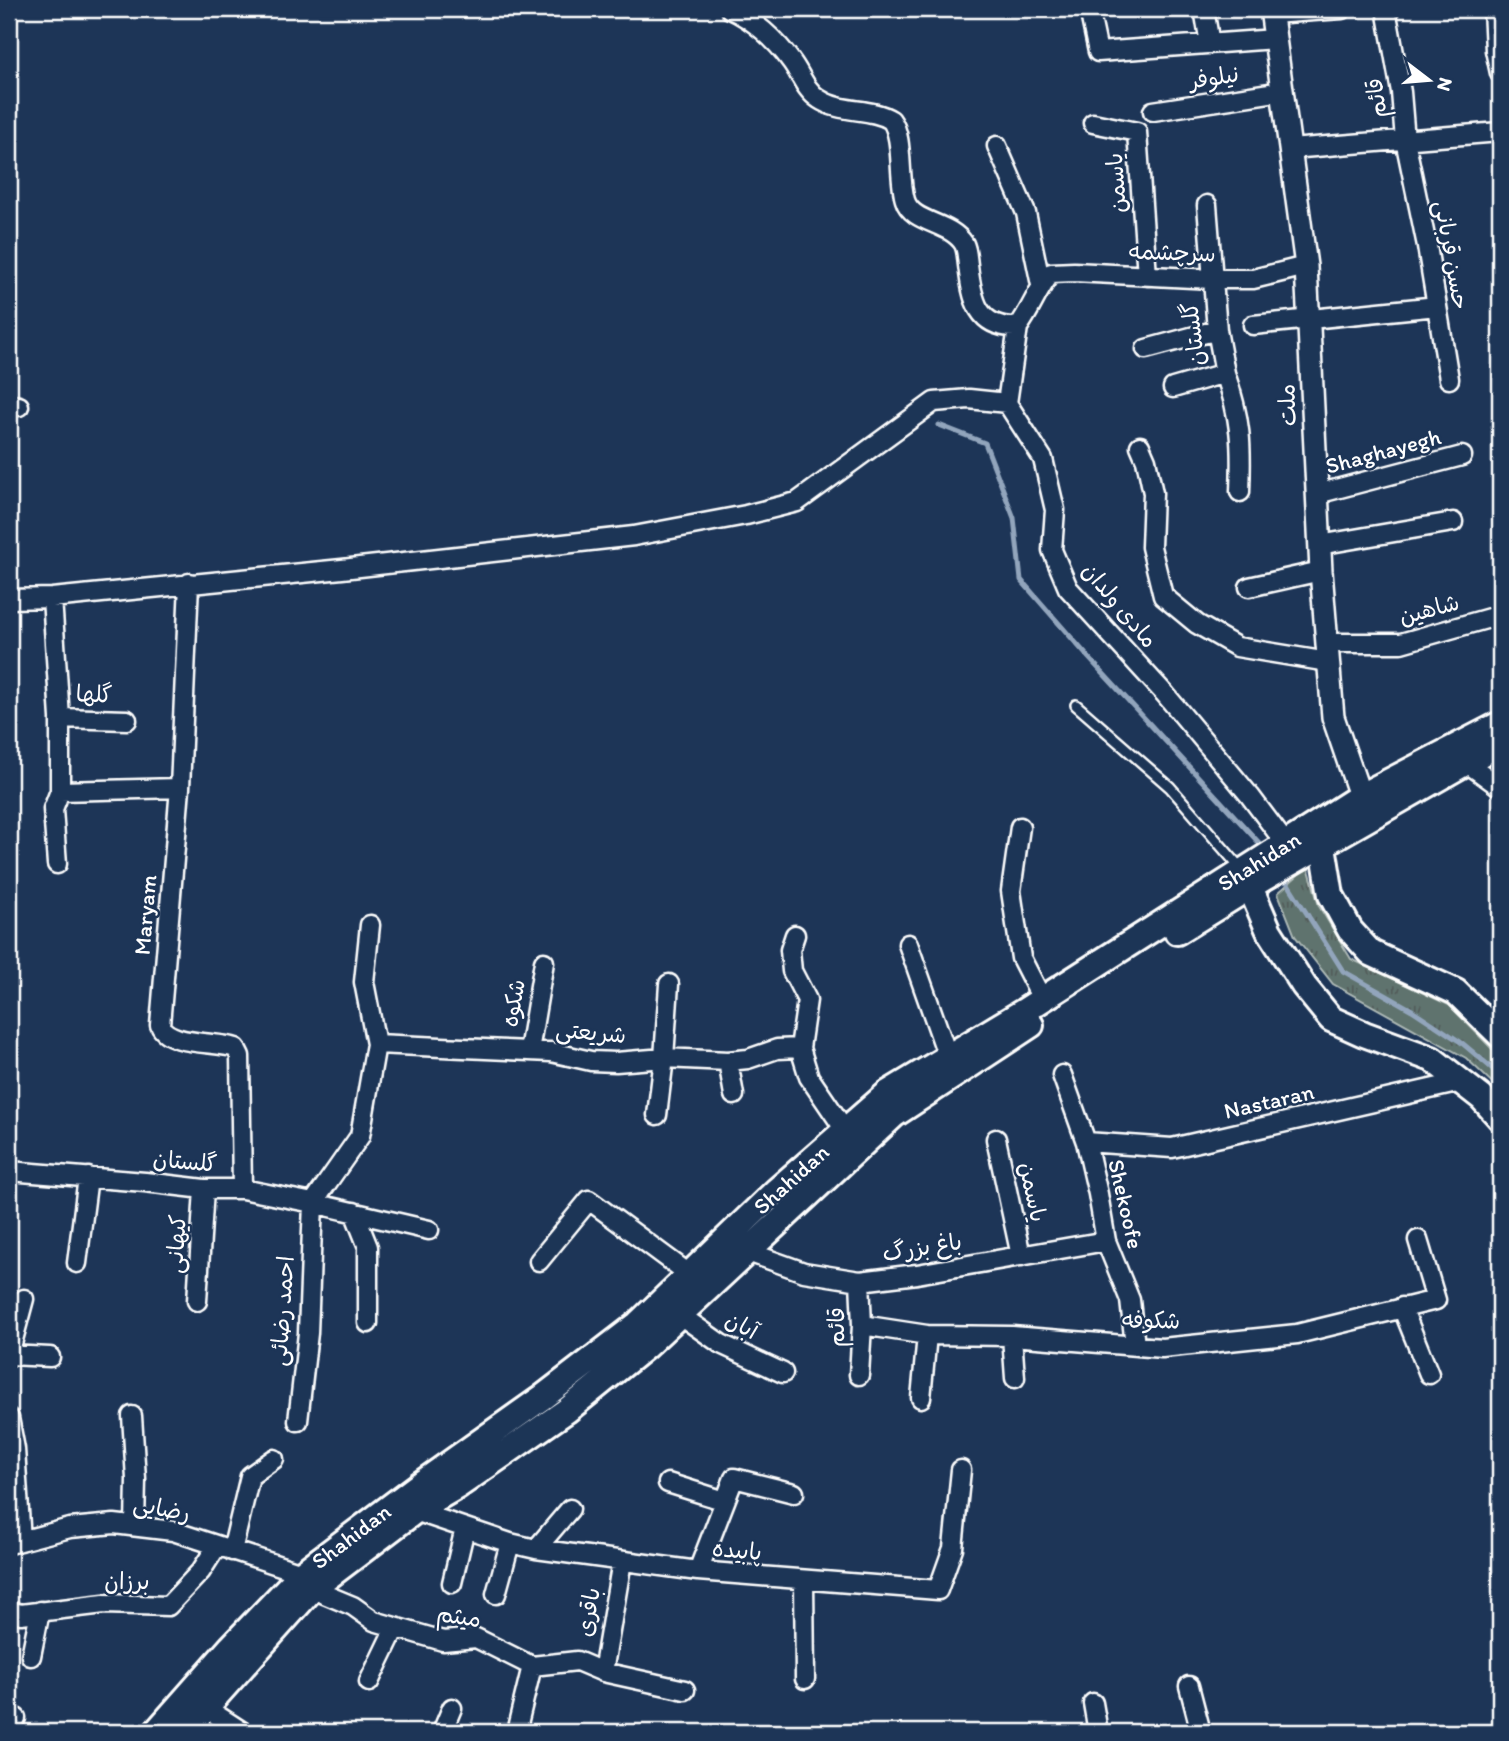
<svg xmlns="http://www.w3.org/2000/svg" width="1509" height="1741" viewBox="0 0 1509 1741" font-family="Itim,'Playpen Sans Arabic',sans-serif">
<defs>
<pattern id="grass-tufts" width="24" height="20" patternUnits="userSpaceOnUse" patternTransform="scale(1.75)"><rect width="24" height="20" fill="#5e736e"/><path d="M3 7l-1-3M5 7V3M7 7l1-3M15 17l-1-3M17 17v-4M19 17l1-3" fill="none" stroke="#535c5a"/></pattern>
</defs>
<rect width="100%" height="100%" fill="#1d3557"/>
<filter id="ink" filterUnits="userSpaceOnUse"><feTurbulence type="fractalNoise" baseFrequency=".0143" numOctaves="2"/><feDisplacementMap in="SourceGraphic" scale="14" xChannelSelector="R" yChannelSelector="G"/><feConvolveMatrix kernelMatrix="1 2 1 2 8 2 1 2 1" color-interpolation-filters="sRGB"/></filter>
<g filter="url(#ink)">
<path fill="url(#grass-tufts)" stroke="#aeb9b6" stroke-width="2" d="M1308,866L1319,906L1351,959L1449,1005L1500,1057V1090L1466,1058L1333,984L1295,936L1278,893Z"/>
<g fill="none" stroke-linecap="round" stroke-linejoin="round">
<path stroke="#92a5bc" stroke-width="5" d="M939,425L985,443L1014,518L1021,580L1089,658L1262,846
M1285,879L1343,971L1412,1010L1462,1043L1500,1075"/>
<g stroke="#fff" stroke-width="14">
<path id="service" d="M1076,705L1170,787L1243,871"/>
</g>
<g stroke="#fff" stroke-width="23">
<path id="minor" d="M730,9C753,19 776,40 791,61C801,74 805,90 819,99C841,114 870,107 891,120C904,137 898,177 905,200C912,224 950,221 964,244C967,250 967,258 968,265C972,299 977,329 1018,327C1031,310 1037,290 1051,273L1074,272L1212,279H1253L1306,266
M1089,9L1098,52L1275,39
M1204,9L1210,44
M1386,9L1401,92L1405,140L1427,246L1449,379
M1493,9L1495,50L1500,73
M1272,14L1342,9
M1153,111L1282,91
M1093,123L1137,132L1147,276
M997,146L1026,213L1041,285
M1290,149L1500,132
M1253,325L1437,306
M1146,349L1217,330
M1225,373C1241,419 1242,444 1240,492
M1173,388L1225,373L1217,330L1207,205
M1007,403L1018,327
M9,404L19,406
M1140,446L1146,460L1153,493L1151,547L1163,596L1197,624L1237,647L1328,662
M1317,494L1462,456
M1319,545L1453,522
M189,583L180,788L160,1025C168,1046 216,1041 236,1048L240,1056L242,1189
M1249,587L1321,571
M52,598L60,718V791L53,809L57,864
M9,599L52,598L342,569L634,536L746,515L797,502L934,402L969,399L1007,403L1043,459L1055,510L1052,550L1068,588L1165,694L1250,796L1286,844
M1327,643H1401L1500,615
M60,718L127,720
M1467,763L1500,787
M60,791L180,788
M1020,827L1011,891L1021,958L1042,999
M795,935L790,950L792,971L807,1000L800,1048L809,1077L845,1130
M908,944L948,1057
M376,1044L551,1052L591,1061L616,1062L664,1058L728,1061L748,1059L777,1049L800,1048
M529,1051L544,962
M728,1061L734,1095
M1062,1075L1086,1142L1098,1194L1106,1241L1130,1300L1135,1346
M657,1115L664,1058L669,984
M996,1139L1021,1256
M1086,1142L1172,1148L1461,1082
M9,1171L145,1182L204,1189H242L313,1203L429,1230
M354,1212L368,1247V1323
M748,1252L804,1272L860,1281L917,1274L1106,1241
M539,1261L589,1200L689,1274
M77,1263L88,1177
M197,1301L204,1189
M1402,1307L1429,1374
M680,1315L721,1344L783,1373
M862,1325L927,1335L1012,1336L1162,1348L1297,1334L1436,1300L1418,1240
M1012,1336L1015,1378
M9,1355L24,1299
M9,1355L50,1357
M859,1375L862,1325L860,1281
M921,1398L927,1335
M132,1416L136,1479L135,1526
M9,1418L15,1449L21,1541
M298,1421L308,1333L313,1203L360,1136L376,1044L364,982L370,925
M668,1483L725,1501
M415,1511L510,1543L536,1549L698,1571L938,1590L953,1548L961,1470
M9,1544L70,1528L114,1524L173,1531L302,1573
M536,1549L570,1509
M232,1551L250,1476L274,1459
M698,1571L734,1478L794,1493
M804,1580L805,1679
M452,1583L465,1528
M312,1589L353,1606L374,1621L443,1641L476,1638L532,1666L577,1661L603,1672L685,1690
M496,1594L510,1543
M9,1611L21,1614L104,1604L168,1606L201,1571L217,1546
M31,1656L40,1611
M603,1672L622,1561
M369,1682L395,1628
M1189,1686L1201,1732
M1093,1703L1098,1732
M206,1708L243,1732
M9,1730L16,1718
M442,1732L452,1708
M516,1732L532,1666"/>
</g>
<g stroke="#fff" stroke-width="26">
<path id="tertiary" d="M1271,9L1306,266L1321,571L1333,717L1365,810"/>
</g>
<g stroke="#fff" stroke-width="30">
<path id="secondary" d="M1323,846L1331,895L1350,930L1371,953L1456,992L1500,1035
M1244,873L1269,931L1304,986L1331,1019L1364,1034L1432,1059L1482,1098L1500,1118
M1177,932L1264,878L1500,743
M156,1732L231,1647L302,1573L419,1485L543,1397L638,1324L777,1190L888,1093L1024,1011L1359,797L1500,724
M184,1732L312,1589L415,1511L458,1486L566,1411L645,1347L894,1115L1031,1025"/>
</g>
<use href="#service" stroke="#1d3557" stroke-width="9"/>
<use href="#minor" stroke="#1d3557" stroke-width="18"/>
<use href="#tertiary" stroke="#1d3557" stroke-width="21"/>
<use href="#secondary" stroke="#1d3557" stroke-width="24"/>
</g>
</g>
<g text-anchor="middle" stroke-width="5" stroke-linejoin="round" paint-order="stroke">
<g font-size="23" fill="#fff" stroke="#1d3557">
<text transform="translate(1214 77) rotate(-9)" y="8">نیلوفر</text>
<text transform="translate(1376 98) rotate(-97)" y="8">قائم</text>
<text transform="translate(1116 183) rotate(-94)" y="8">یاسمن</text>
<text transform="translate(1172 252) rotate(2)" y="8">سرچشمه</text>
<text transform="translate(1452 255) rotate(80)" y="8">حسن قربانی</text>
<text transform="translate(1193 334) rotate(-97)" y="8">گلستان</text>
<text transform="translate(1287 405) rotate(-92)" y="8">ملت</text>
<text transform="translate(1383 451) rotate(-15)" y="8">Shaghayegh</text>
<text transform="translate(1120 605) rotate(50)" y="8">مادی ولدان</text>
<text transform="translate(1429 609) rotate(-15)" y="8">شاهین</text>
<text transform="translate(94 694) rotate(2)" y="8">گلها</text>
<text transform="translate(1259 861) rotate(-32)" y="8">Shahidan</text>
<text transform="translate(145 915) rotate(-85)" y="8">Maryam</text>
<text transform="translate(513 1003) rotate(-80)" y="8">شکوه</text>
<text transform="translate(591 1032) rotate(5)" y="8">شریعتی</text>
<text transform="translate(1269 1101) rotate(-13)" y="8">Nastaran</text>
<text transform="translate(185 1161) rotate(5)" y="8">گلستان</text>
<text transform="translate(791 1179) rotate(-42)" y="8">Shahidan</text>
<text transform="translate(1033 1192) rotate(78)" y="8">یاسمن</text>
<text transform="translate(1126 1204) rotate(77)" y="8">Shekoofe</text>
<text transform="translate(176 1244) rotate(-86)" y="8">کیهانی</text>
<text transform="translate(922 1247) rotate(-9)" y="8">باغ بزرگ</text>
<text transform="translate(282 1311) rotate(-86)" y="8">احمد رضائی</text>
<text transform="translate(1151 1320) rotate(1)" y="8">شکوفه</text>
<text transform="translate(742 1325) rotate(29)" y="8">آبان</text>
<text transform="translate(836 1327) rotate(-89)" y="8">قائم</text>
<text transform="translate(162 1508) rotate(11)" y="8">رضایی</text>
<text transform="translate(351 1536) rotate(-37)" y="8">Shahidan</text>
<text transform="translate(737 1550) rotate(5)" y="8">پابیده</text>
<text x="127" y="1589">برزان</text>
<text transform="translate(588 1612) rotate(-80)" y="8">باقری</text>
<text transform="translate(459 1616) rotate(8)" y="8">میثم</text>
</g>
</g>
<rect width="1509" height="1741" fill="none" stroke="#1d3557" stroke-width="35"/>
<rect x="18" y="18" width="1474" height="1706" fill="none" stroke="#fff" stroke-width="2.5" filter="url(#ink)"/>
<g transform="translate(1429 80) rotate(106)" stroke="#1d3557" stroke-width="5" paint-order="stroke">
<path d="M0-5L12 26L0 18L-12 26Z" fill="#ffffff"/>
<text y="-10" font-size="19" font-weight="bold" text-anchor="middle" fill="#ffffff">N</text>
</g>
</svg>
